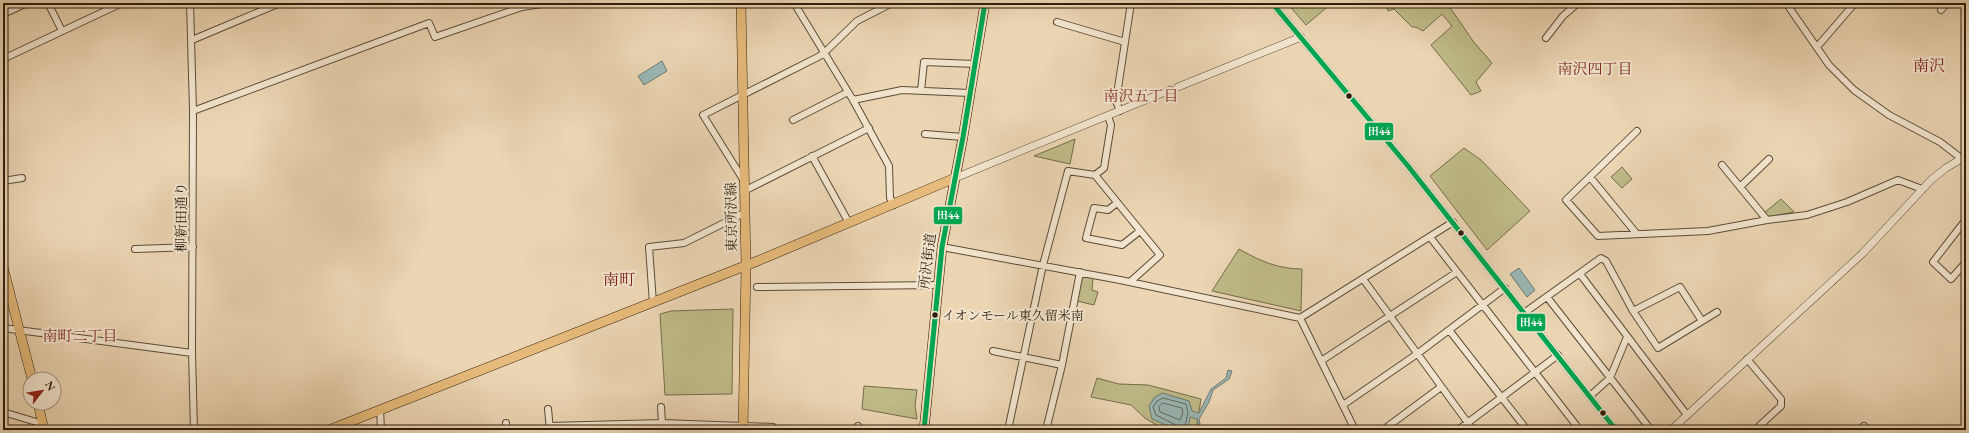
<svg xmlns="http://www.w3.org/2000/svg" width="1969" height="433" viewBox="0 0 1969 433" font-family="'EB Garamond','Noto Serif JP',serif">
<rect width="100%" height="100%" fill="#ebd5b3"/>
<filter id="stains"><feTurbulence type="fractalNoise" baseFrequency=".005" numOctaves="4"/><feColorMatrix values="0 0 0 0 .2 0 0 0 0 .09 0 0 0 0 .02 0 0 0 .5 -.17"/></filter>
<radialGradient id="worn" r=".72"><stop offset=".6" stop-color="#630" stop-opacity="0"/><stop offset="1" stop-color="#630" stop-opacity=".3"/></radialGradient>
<path fill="#bebb88" stroke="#766c4a" d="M1287,3H1332L1306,25Z
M1385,3H1447L1473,41L1492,63L1476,82L1481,91L1471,95L1431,45L1452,26L1442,14L1423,31L1416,27H1412L1394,9L1388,11Z
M1075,139L1070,164L1034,156Z
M1464,148L1481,160L1530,211L1487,250L1430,176Z
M1622,167L1632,179L1622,188L1611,177Z
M1781,199L1794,212L1767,217L1764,213Z
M1239,249C1260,261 1278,269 1302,269L1301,311L1212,291Z
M1082,275L1093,277L1092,290L1098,292L1094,305L1077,301Z
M733,309L732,394L665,395L660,314L671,311Z
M1097,378L1119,384L1148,385L1201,399L1196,430H1165L1145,418L1131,405L1091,397Z
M864,386L917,390L915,406L917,419L862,409Z"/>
<path fill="#9ab7b5" stroke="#6e7a71" d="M662,61L667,71L644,85L638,76Z
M1519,268L1535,290L1527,297L1510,274Z
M1228,370L1232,371L1229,379L1213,390L1209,402L1199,419L1201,430H1199L1197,419L1190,417L1188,429L1178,430L1152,419L1149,406L1154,398L1162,393L1189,401L1192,411L1199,413L1211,389L1226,378Z"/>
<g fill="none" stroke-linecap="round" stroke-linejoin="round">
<path stroke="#646a60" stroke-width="1" d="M1163,403L1182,408L1183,412L1180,420L1160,412L1159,407Z
M1179,430L1176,425L1156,415L1153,407L1157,401L1163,398L1186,404L1188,413L1184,430"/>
<g stroke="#5c4c36" stroke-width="8">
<path id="minor" d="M48,3L62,31
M190,3L193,111L192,353L194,430
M794,3L853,100L889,166L890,198L894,205
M1786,3L1829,65L1854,90L1889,115L1940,142L1966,162
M1941,10L1947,3
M3,14L27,3
M1057,22L1125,42
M1546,38L1563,16L1578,3
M192,40L280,3
M1817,47L1855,3
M3,59L122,3
M921,91L924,62L975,64
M853,100L902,90L970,93
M193,111L429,23L435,37L522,7L548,3
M1120,111L1116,101L1131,3
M793,120L848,92
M1637,131L1566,200L1598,236L1708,231L1767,220L1807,215L1847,202L1898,180L1922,189
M925,134L963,137
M812,156L849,223
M1722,165L1767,220
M1095,175L1104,168L1111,125L1108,116
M1590,177L1636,233
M3,181L22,178
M744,181L703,115L818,57L824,53L857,21L892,3
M1740,187L1769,159
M744,191L869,128
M1117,203L1108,210L1094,208L1086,238L1122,245L1140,231
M1966,222H1964L1933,262L1951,279L1966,262
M1430,237L1576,425L1574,430
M942,247L1120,280L1300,318L1453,222
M135,249L193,247
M1580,274L1687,415
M1363,279L1473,430
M757,287L938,285
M1547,297L1651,430
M653,303L649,247L684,243L744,213
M1633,311L1680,287L1702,321
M1524,313L1601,258L1606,261L1633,311L1658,348L1717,312
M1300,318L1355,430
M3,328L192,353
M1449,330L1527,430
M993,351L1062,365
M1747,359L1781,399V406L1755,430
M1321,361L1457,272
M1590,396L1610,378L1627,337
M1343,405L1417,354L1505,288
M661,407L662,423
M380,409L381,430
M548,409L550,430
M3,412L43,424
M549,426L662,423L773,427V430
M1864,426L1865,430
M506,430V423
M858,430V426
M1008,430L1043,265L1068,171L1095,175L1160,255L1130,282
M1046,430L1062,365L1080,272
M1383,430L1441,387
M1458,430L1558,355"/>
</g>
<g stroke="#5c4c36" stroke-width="8">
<path id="tertiary" d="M1272,3L1408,166L1616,430
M1178,87L1301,37
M955,178L1170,90
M1671,430L1863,253L1931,180L1946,168L1966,156"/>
</g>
<g stroke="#2d1e0c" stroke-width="10">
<path id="primary" d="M741,3L746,266L743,430
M3,267L32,379
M38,403L44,430
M329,430L760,260L955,178
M924,430L942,247L963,137L985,3"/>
</g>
<use href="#minor" stroke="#f2e4ce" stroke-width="6"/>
<use href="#tertiary" stroke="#f2e4ce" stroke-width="7"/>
<use href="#primary" stroke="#e6ba7a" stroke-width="9"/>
<g stroke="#f2e4ce" stroke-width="8">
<path id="bus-1" d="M1272,3L1408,166L1616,430
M924,430L942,247L963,137L985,3"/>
</g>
<use href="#bus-1" stroke="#00a651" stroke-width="5"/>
</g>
<g fill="#2d1e0c" stroke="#f2e4ce" stroke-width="1.5">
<circle cx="1349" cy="96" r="3.5"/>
<circle cx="1461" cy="233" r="3.5"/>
<circle cx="935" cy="315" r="3.5"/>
<circle cx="1603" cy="413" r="3.5"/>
</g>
<g text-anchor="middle" stroke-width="4" stroke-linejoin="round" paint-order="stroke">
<g font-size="13" fill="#2d1e0c" stroke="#f2e4ce" text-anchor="start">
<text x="942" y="320">イオンモール東久留米南</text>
</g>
<g font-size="14" fill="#2d1e0c" stroke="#f2e4ce">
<text transform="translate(181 217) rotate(-90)" y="5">柳新田通り</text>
<text transform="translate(731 217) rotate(-91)" y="5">東京所沢線</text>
<text transform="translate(927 261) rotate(-83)" y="5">所沢街道</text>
</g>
<g font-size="15" fill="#7a1f14" stroke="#f2e4ce">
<text x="1595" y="74">南沢四丁目</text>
<text x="1141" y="101">南沢五丁目</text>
<text x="80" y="341">南町二丁目</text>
</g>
<g font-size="16" fill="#7a1f14" stroke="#f2e4ce">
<text x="1929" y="71">南沢</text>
<text x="619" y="285">南町</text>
</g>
</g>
<g stroke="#f2e4ce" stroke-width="1.5">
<rect x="1364" y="122" width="30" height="19" rx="4" fill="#00a651"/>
<rect x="933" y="206" width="30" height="19" rx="4" fill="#00a651"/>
<rect x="1516" y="313" width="30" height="19" rx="4" fill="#00a651"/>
</g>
<g font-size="11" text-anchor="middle" font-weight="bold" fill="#fff">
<text x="1379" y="135">田44</text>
<text x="948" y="219">田44</text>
<text x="1531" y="326">田44</text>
</g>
<rect width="1969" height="433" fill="none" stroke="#ebd5b3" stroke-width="16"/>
<rect x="4" y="4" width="1961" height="425" fill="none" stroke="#2d1e0c" stroke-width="2"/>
<rect x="8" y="8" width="1953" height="417" fill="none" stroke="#2d1e0c"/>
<g transform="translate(42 391) rotate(59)"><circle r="19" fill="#f2e4ce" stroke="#a39580"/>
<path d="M0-3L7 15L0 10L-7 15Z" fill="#8f2418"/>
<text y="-6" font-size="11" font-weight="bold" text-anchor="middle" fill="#2d1e0c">N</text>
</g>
<rect width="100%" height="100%" filter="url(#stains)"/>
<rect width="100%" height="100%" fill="url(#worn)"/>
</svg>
